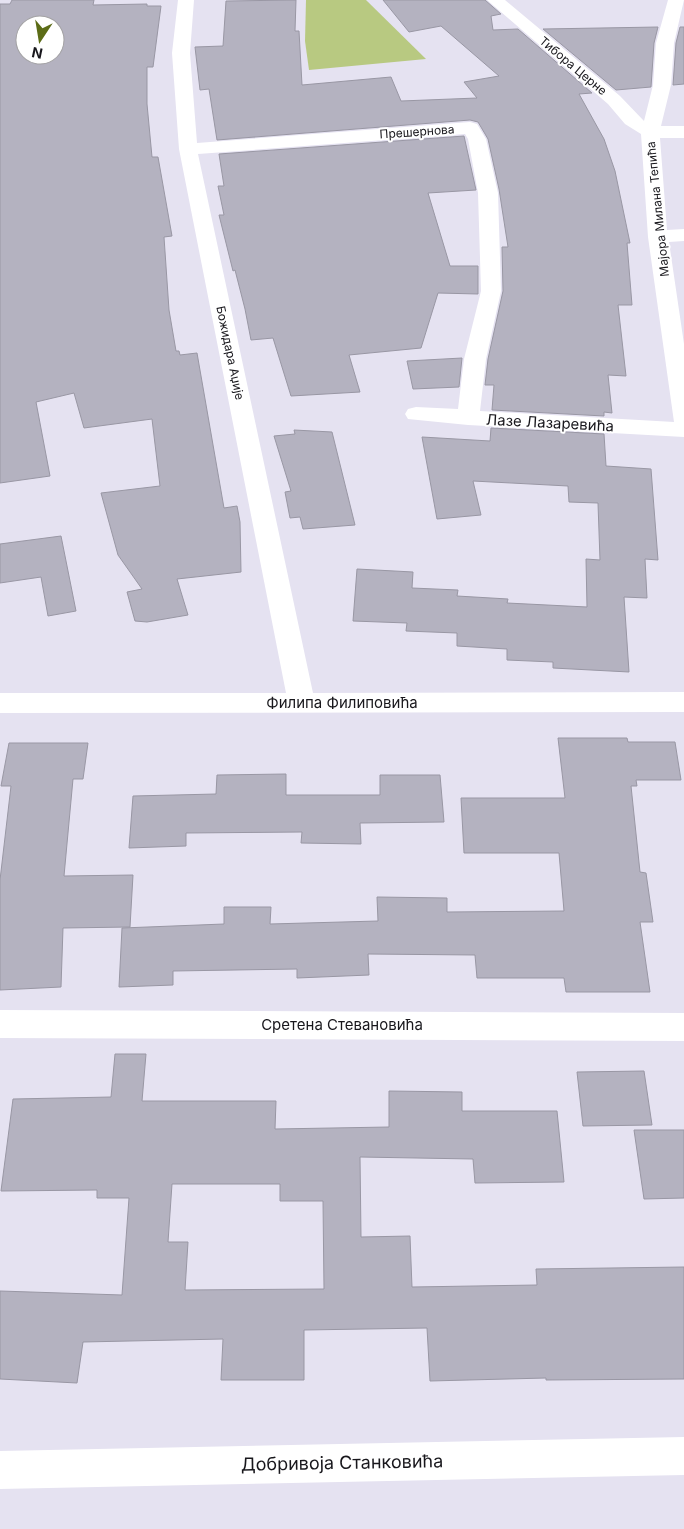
<svg xmlns="http://www.w3.org/2000/svg" width="684" height="1529" viewBox="0 0 684 1529" font-family="Inter,sans-serif">
<rect width="100%" height="100%" fill="#e5e2f1"/>
<path fill="#b8c981" d="M306,0H366L426,59L309,70L305,41Z"/>
<path fill="#b4b2c0" stroke="#9997a4" fill-rule="evenodd" d="M12,0H94L93,5L147,4V6H161L153,67H147V104L152,157H158L172,236L164,237L169,310L176,351H179L180,355L197,353L224,508L237,506L240,522L241,572L177,579L188,615L147,622L135,621L127,592L142,589L118,555L101,493L160,486L152,419L84,428L74,393L36,402L50,476L0,483V4H10ZM25,25H55V55H25Z
M296,0L295,31H299L302,85L391,77L401,101L477,98L464,82L499,76L441,26L409,32L383,0H485L501,14L491,16L493,30L518,29L592,93L579,94L604,139L615,171L630,243H627L632,305H618L626,376L608,375L612,413L604,412V416L492,410L494,385H485L488,359L503,291L502,247H508L499,189L488,139L478,122L470,120L217,140L209,89L200,90L195,47L223,46L226,1Z
M658,27L654,43L651,87L616,90L543,29Z
M680,27H684V84L673,85L676,43Z
M464,136L476,190L428,193L450,266H478V294L438,293L421,348L349,355L360,392L291,396L273,338L251,340L245,309L235,270L233,271L219,215H224L218,186H224L219,154Z
M462,358L459,387L413,389L407,361Z
M491,428L604,434L606,466L651,469L658,560L645,559L647,598L624,597L629,672L553,668V662L507,660V649L457,646V633L406,631L407,623L353,621L357,569L413,572L412,588L458,590L457,596L508,599L507,603L587,607L586,559L600,560L598,503L569,502L568,486L473,481L481,515L437,519L422,437L490,441Z
M294,430L332,432L355,525L303,529L300,517L290,518L285,492L291,491L274,436L295,434Z
M61,536L76,611L48,616L41,577L0,583V544Z
M558,738H627L628,742H675L681,780H636L637,786H631L640,872L646,873L653,922H640L650,992H566L564,978H477L475,955L368,954L369,975L297,978V969L173,971V985L119,987L122,928L224,924V907H271L270,924L378,921L377,897L447,898V912L564,911L559,853H464L461,798H565Z
M9,743H88L83,779H73L64,876L133,875L130,927L63,928L61,987L0,990V880L11,786H1Z
M286,774V795H380V775H440L444,822L360,823L361,844L301,843L302,832L186,833V846L129,848L133,796L216,794L217,775Z
M115,1054H146L142,1101H276L275,1129L389,1127V1091L462,1092V1111H557L564,1182L475,1183L473,1159L360,1157L361,1237L410,1236L412,1287L537,1285L536,1269L684,1267V1379L546,1380V1378L430,1381L427,1328L304,1330V1380H221L223,1339L83,1342L77,1383L0,1379V1291L122,1295L129,1198H97V1190L1,1191L13,1099L111,1097ZM172,1184H280V1201H323L324,1289L185,1290L188,1242H168Z
M644,1071L652,1125L583,1126L577,1072Z
M634,1130H684V1198L644,1199Z"/>
<g fill="none" stroke-linecap="round" stroke-linejoin="round">
<path fill="#fff" fill-rule="evenodd" d="M178,0H194L190,53L197,143L470,122L477,124L486,139L498,193L501,291L486,359L480,411L674,422L648,237L641,134L625,124L608,104L487,0H505L620,96L644,121L653,85L656,43L668,0H684L674,43L671,85L661,126H684V138H660L667,230L684,229V241L669,242L684,344V437L468,425L408,419L405,414L408,409L416,407L458,409L464,359L481,291L478,193L468,139L465,134L198,154L313,693L684,692V712L0,713V693H286L179,149L172,53Z
M0,1010L684,1013V1041L0,1038Z
M684,1437V1475L0,1489V1451Z"/>
</g>
<g text-anchor="middle" stroke-width="4" stroke-linejoin="round" paint-order="stroke">
<g font-size="12" fill="#18171c" stroke="#fff">
<text transform="translate(573 66) rotate(40)" y="4">Тибора Церне</text>
<text transform="translate(417 132) rotate(-4)" y="4">Прешернова</text>
<text transform="translate(658 209) rotate(-96)" y="4">Мајора Милана Тепића</text>
<text transform="translate(230 353) rotate(78)" y="4">Божидара Аџије</text>
</g>
<g font-size="15" fill="#18171c" stroke="#fff">
<text transform="translate(550 423) rotate(3)" y="5">Лазе Лазаревића</text>
<text x="342" y="708">Филипа Филиповића</text>
<text x="342" y="1030">Сретена Стевановића</text>
</g>
<g font-size="18" fill="#18171c" stroke="#fff">
<text transform="translate(342 1463) rotate(-1)" y="6">Добривоја Станковића</text>
</g>
</g>
<g transform="translate(40 40) rotate(192)"><circle r="24" fill="#ffffff" stroke="#a3a2a4"/>
<path d="M0-4L9 19L0 12L-9 19Z" fill="#5c6c17"/>
<text y="-8" font-size="14" font-weight="bold" text-anchor="middle" fill="#18171c">N</text>
</g>
</svg>
